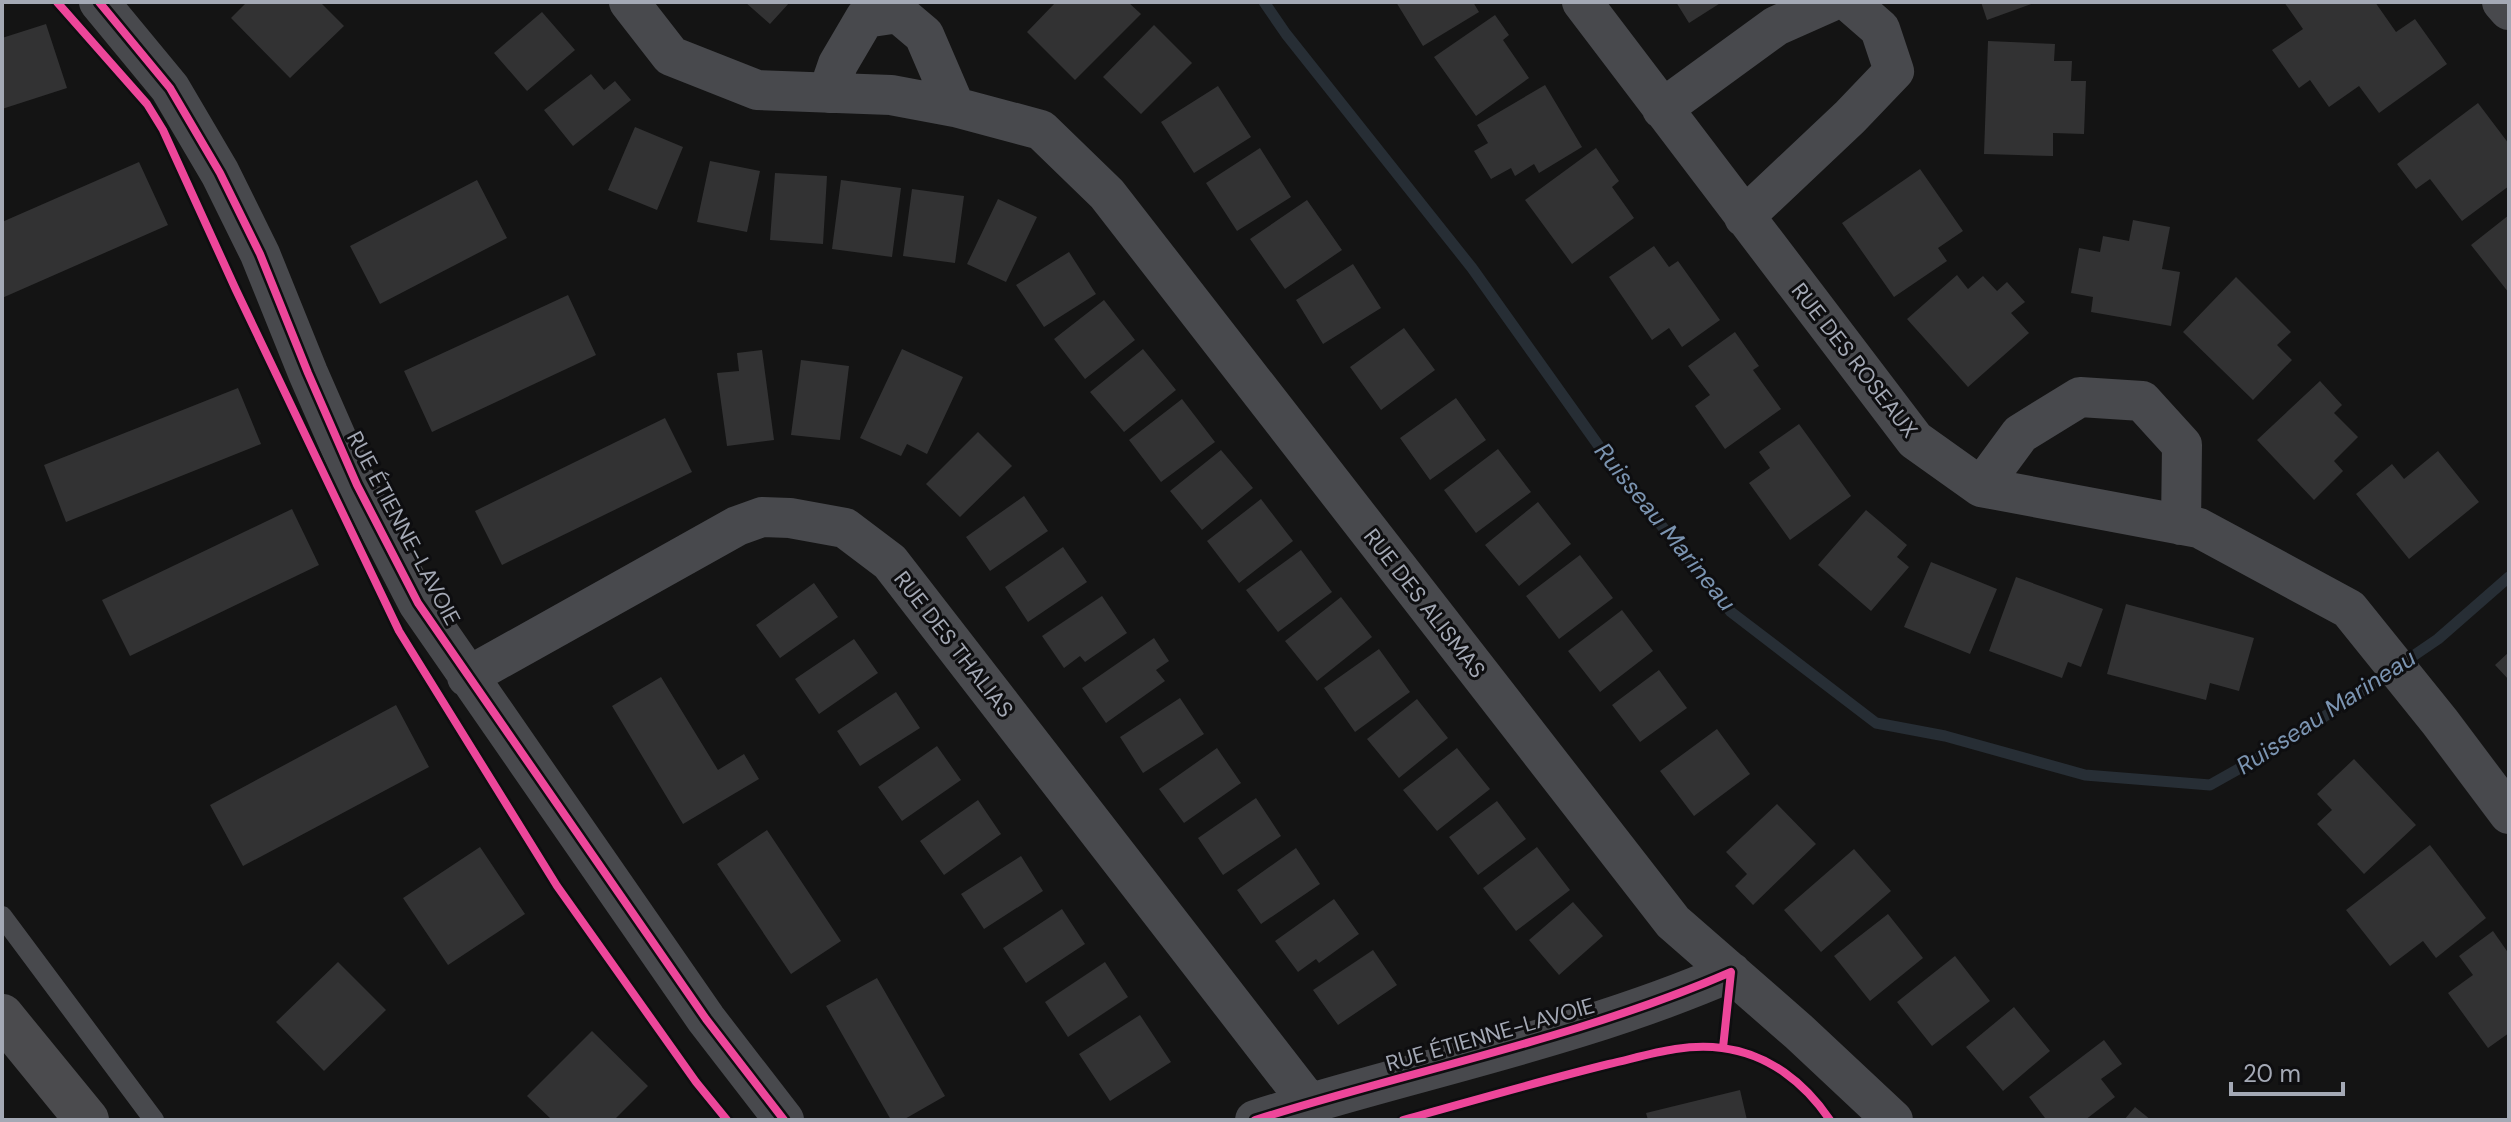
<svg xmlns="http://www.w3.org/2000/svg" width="2511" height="1122" viewBox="0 0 2511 1122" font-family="'DM Sans',sans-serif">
<rect width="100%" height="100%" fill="#141414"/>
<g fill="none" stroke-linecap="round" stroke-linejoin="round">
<path stroke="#272e35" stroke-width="11" d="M1264,2L1286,34L1472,268L1611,463L1731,612L1876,723L1945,736L2085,775L2210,785L2290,740L2438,639L2509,577"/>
</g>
<path fill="#323233" d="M247,2H320L344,26L290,78L231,18Z
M745,2H790L770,24Z
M1056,2H1128L1141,14L1075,80L1027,32Z
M1396,2H1473L1479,12L1423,46Z
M1676,2H1722L1689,23Z
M1981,2H2037L1987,20Z
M2284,2H2375L2396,32L2415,19L2447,64L2379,113L2359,86L2329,107L2310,80L2299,88L2272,50L2303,29Z
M542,12L575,50L527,91L494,53Z
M1495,15L1509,35L1503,40L1529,78L1476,116L1434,57Z
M46,24L67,88L2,109V38Z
M1154,25L1192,63L1141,114L1103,77Z
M1988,41L2055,44L2054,61H2072L2071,81H2086L2084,134L2053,133V156L1984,154Z
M591,74L604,90L615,81L631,100L573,146L544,110Z
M1545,85L1582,147L1539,173L1534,164L1515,176L1511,168L1491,179L1474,151L1488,143L1477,125Z
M1218,86L1251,137L1194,173L1161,122Z
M2478,103L2509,144V186L2462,221L2430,179L2416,189L2397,164Z
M635,127L683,147L657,210L608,190Z
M1260,148L1291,197L1237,231L1206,183Z
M1596,148L1619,181L1612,187L1634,218L1572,264L1525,200Z
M710,161L760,171L747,232L697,222Z
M139,162L168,225L2,298V222Z
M1920,169L1963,231L1938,248L1947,261L1894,297L1842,223Z
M775,173L827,176L823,244L770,240Z
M477,180L507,238L380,304L350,246Z
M841,180L901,188L892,257L832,249Z
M912,189L964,196L955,263L903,256Z
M998,199L1037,217L1006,282L967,264Z
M1307,200L1342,250L1285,289L1250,239Z
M2509,215V293L2471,245Z
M2133,220L2170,227L2162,269L2180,272L2171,326L2091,312L2093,297L2071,293L2079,248L2100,252L2103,236L2129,241Z
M1654,246L1669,267L1678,261L1720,320L1682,347L1669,328L1652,340L1609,277Z
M1069,252L1096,294L1044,327L1016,285Z
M1353,264L1381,308L1323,344L1296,300Z
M1957,275L1968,289L1983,276L1997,291L2007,282L2025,302L2011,313L2029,333L1968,387L1907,319Z
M2236,277L2291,332L2277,345L2292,360L2253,400L2183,332Z
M568,295L596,355L432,432L404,371Z
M1104,300L1135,340L1085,379L1054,339Z
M1404,328L1435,370L1381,410L1350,367Z
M1735,332L1759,366L1753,370L1781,409L1725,449L1695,406L1710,395L1688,366Z
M902,349L963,377L927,454L907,444L901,456L860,438Z
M1143,349L1176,390L1124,432L1090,392Z
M762,350L774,440L727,446L717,373L739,371L737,353Z
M801,360L849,366L840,440L791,435Z
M2320,381L2342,405L2334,413L2358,437L2334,461L2343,471L2314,500L2257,440Z
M238,388L261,444L66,522L44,465Z
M1456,398L1486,440L1430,480L1400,438Z
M1182,399L1215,442L1161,482L1129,440Z
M665,418L692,472L502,565L475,511Z
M1799,424L1851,496L1790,540L1749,483L1770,468L1759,452Z
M978,432L1012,466L960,517L926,484Z
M1498,449L1531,492L1476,533L1444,490Z
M1221,450L1253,488L1202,530L1170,491Z
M2438,451L2479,502L2409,559L2356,494L2392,464L2404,479Z
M1024,496L1048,531L990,571L966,537Z
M1261,499L1293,541L1239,583L1207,541Z
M1538,502L1571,544L1519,586L1485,545Z
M292,509L319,565L130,656L102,600Z
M1866,510L1907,545L1897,557L1909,567L1871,611L1818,565Z
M1063,547L1087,582L1028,622L1005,587Z
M1301,550L1332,592L1278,632L1246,590Z
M1580,555L1613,598L1559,639L1526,596Z
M1931,562L1997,589L1970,654L1904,627Z
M2016,577L2103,609L2081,667L2068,662L2062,678L1989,651Z
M814,583L838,617L780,658L756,625Z
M1102,596L1127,633L1085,662L1080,656L1064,668L1042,636Z
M1341,597L1372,637L1317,681L1285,641Z
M2126,604L2254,638L2239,691L2210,683L2206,700L2107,674Z
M1622,610L1653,651L1600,692L1568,651Z
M1154,638L1169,661L1156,670L1165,681L1106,723L1082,688Z
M854,639L878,673L819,714L795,679Z
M1379,649L1410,692L1355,732L1324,688Z
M2509,652V680L2495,665Z
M1659,670L1687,708L1640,742L1612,705Z
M661,677L718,770L744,754L759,779L683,824L612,706Z
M896,692L920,728L860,766L837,731Z
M1180,698L1204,734L1143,773L1120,737Z
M1417,699L1448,738L1399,778L1367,739Z
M396,705L429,767L243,866L210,805Z
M1717,729L1750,774L1694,816L1660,771Z
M937,746L961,780L902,821L878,787Z
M1217,748L1241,783L1184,823L1159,789Z
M1457,748L1490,789L1437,831L1403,790Z
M2354,759L2416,825L2364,874L2317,824L2332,810L2317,794Z
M1256,798L1281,836L1223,875L1198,838Z
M978,800L1001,834L944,875L920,841Z
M1497,801L1526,839L1478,875L1449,837Z
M1777,804L1816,844L1753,905L1735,886L1747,874L1726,852Z
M767,830L841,941L791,974L717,864Z
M2430,845L2486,918L2436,958L2423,941L2390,966L2346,910Z
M480,847L525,914L448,965L403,898Z
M1537,847L1570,890L1516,931L1483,888Z
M1296,848L1320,884L1261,924L1237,890Z
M1854,849L1891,891L1821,952L1784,910Z
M1021,856L1043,891L984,929L961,894Z
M1334,899L1359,934L1319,963L1316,959L1298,972L1275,941Z
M1573,902L1603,936L1559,975L1529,940Z
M1062,909L1085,944L1026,983L1003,948Z
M1888,914L1923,958L1870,1001L1834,956Z
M2493,931L2509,954V1033L2488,1048L2448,993L2473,975L2459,956Z
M1373,950L1397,985L1338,1025L1313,990Z
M1955,956L1990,1001L1932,1046L1897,1002Z
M338,962L386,1010L324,1071L276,1022Z
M1105,962L1128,997L1068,1037L1045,1002Z
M877,978L945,1096L903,1120H891L826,1006Z
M2014,1007L2050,1051L2003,1091L1966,1047Z
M1140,1015L1171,1062L1110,1101L1079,1054Z
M592,1031L648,1086L614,1120H552L527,1096Z
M2104,1040L2122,1064L2101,1079L2115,1097L2085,1120H2042L2045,1118L2029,1097Z
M1740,1090L1747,1120H1648L1646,1113Z
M2135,1107L2151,1120H2124Z"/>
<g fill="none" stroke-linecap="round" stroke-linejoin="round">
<path stroke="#48494d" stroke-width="20" d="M2,916L154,1120"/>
<path stroke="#48494d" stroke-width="40" d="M99,2L170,88L220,173L260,254L308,373L357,485L418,603L706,1019L784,1120
M629,2L671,56L757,90L891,95L955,107L1041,130L1107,194L1673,922L1799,1032L1893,1120
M1582,2L1915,440L1981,487L2199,528L2349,609L2440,722L2509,814
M2502,2L2509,10
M828,93L838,64L865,18L898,13L924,35L955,107
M1662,109L1776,26L1830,2
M1744,217L1850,117L1894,71L1880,29L1849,2
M1981,487L2020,434L2080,397L2142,401L2182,445L2181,525
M467,677L737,526L762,517L790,518L845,528L890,562L1309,1103
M1255,1120C1413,1070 1579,1038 1731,972"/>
<path stroke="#4b4b4e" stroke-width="44" d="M2,1016L87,1120"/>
<g stroke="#0e0e10" stroke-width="13">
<path id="cycleway" d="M57,2L147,104L163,130L236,290L399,631L557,886L696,1082L727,1120
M99,2L170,88L220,173L260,254L308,373L357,485L418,603L706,1019L784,1120
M1255,1120C1413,1070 1579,1038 1731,972L1723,1048
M1403,1120C1472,1101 1540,1081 1609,1064C1648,1055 1682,1043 1722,1048C1769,1054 1805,1083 1830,1120"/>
</g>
<use href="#cycleway" stroke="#ed469a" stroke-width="8"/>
</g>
<g text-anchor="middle" stroke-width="6" stroke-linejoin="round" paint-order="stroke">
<g font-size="22" fill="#a4a9b5" stroke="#0e0e10">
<text transform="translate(1855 360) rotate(52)" y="8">RUE DES ROSEAUX</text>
<text transform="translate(404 528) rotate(62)" y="8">RUE ÉTIENNE-LAVOIE</text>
<text transform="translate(1425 603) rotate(52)" y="8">RUE DES ALISMAS</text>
<text transform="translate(954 644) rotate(52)" y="8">RUE DES THALIAS</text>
<text transform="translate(1490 1034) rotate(-16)" y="8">RUE ÉTIENNE-LAVOIE</text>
</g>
<g font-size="24" font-style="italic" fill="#7b94b1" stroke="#0e0e10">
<text transform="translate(1665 527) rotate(51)" y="8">Ruisseau Marineau</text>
<text transform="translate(2326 712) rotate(-33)" y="8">Ruisseau Marineau</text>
</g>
</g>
<rect width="2511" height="1122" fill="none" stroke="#a4a9b5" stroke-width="8"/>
<path d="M2231 1082v12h112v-12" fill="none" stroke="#a4a9b5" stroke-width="4"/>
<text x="2243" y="1082" font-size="24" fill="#a4a9b5" stroke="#0e0e10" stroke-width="6" paint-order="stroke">20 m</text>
</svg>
